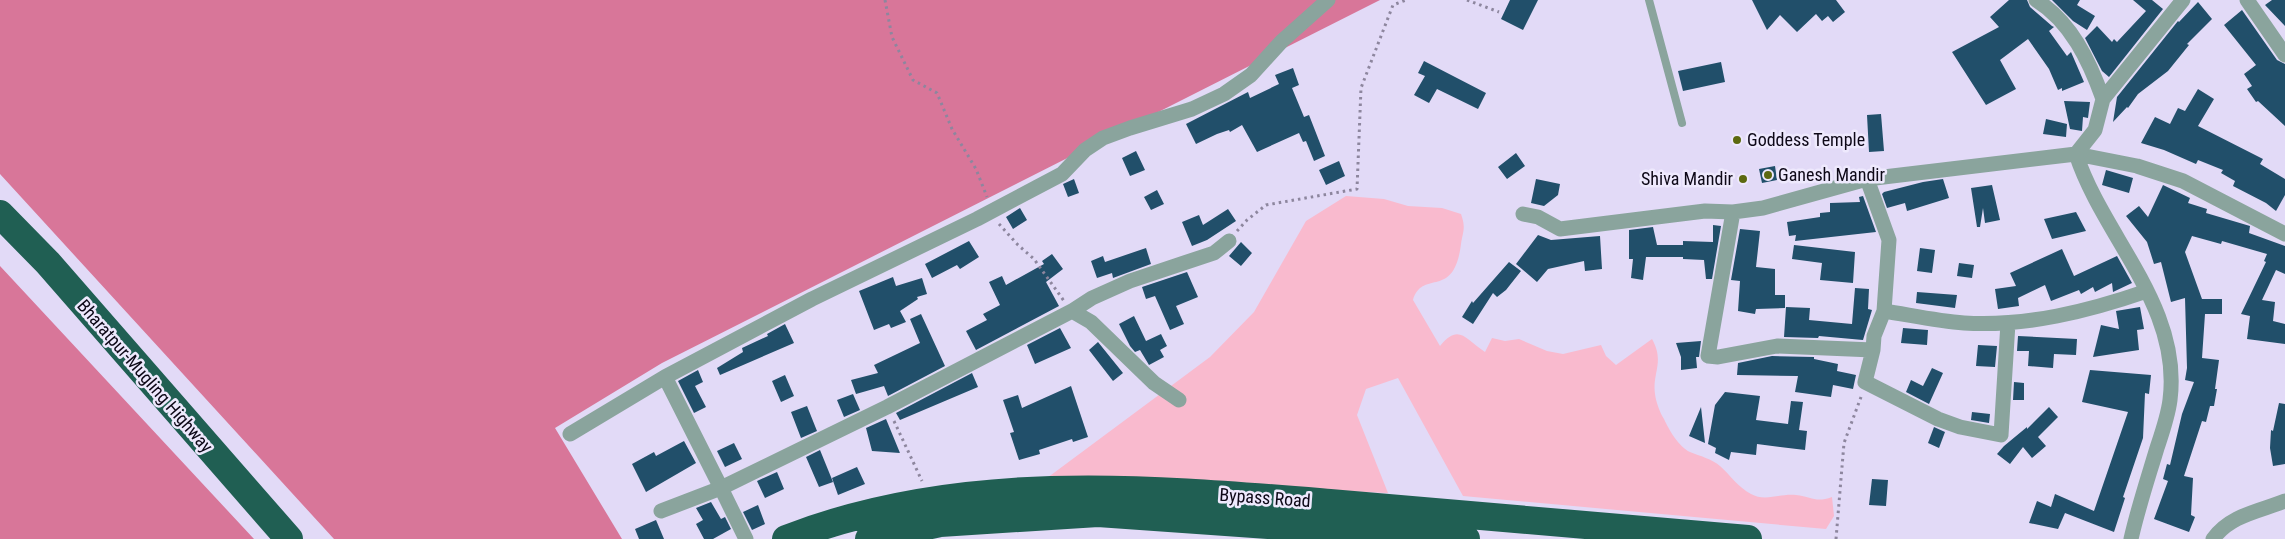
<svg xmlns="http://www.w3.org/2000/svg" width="2285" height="539" viewBox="0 0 2285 539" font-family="'Roboto Condensed',sans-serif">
<rect width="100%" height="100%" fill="#e2daf7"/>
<path fill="#f9bace" d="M1346,196L1384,199L1408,206L1442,208L1461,214C1466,228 1463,231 1461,244C1454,301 1423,268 1413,300L1440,346C1459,323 1465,339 1485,352L1492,338L1505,341L1519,339L1547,351L1563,354L1601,345L1606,356L1616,365L1652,339C1665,362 1652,373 1655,394C1656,402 1660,413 1664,419C1669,430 1679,447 1690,452C1700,456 1712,459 1720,466C1731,476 1738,487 1751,494C1765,502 1781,493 1796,495C1812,497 1816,503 1832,497L1834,516L1826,529L1463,496L1398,378L1366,389L1357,415L1388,493L1047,478L1210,357L1254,312L1306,221Z"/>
<path fill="#d87699" d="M0,0H1380L662,363L555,428L622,539H334L0,174Z
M0,266L254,539H0Z"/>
<path fill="#214f6a" d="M1510,0H1538L1523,30L1501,19Z
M1752,0H1836L1845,12L1833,22L1828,16L1822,21L1816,14L1797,32L1780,15L1767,30Z
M2009,0H2027L2030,7L2052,26L2054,27L2049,31L2067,56L2071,52L2084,82L2062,91V88L2058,90L2049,69L2028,39L2000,60L2016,89L1986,105L1952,52L1999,27L1990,17Z
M2052,0H2080L2077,5L2095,16L2087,30L2073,21Z
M2133,0H2152L2163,9L2109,77L2102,71L2085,38L2097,26L2112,42L2114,39L2117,42L2146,11Z
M2272,0H2285V26L2265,5Z
M2198,2L2212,19L2187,44L2189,45L2168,71L2138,94L2128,108L2127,107L2113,122L2117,97L2178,21L2179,22Z
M2242,10L2277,60L2285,64V126L2258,101L2256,102L2247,89L2252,86L2244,74L2256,65L2224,25Z
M1424,61L1486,93L1478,109L1437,89L1429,103L1414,95L1425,76L1418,73Z
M1721,62L1725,82L1683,91L1678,71Z
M1293,68L1299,85L1292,88L1304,117L1309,115L1325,156L1314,161L1306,141L1303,142L1299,133L1257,152L1242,125L1230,132L1229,130L1217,134L1196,144L1186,124L1248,92L1250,98L1279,84L1275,75Z
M2198,89L2214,99L2198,126L2263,159L2260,164L2285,179V195L2276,211L2266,203L2233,186L2235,181L2221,173L2223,170L2198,160L2196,164L2164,150L2141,143L2155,117L2170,124L2178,108L2185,111Z
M2064,101L2090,102L2088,118L2083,117L2082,131L2070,129Z
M1881,114L1884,151L1869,152L1867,115Z
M2046,119L2067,124L2066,137L2043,134Z
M1136,151L1145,170L1130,176L1122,158Z
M1516,153L1525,166L1507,179L1498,167Z
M1339,161L1345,176L1326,185L1319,170Z
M1775,166L1777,180L1762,183L1759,169Z
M2106,170L2133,178L2129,193L2102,185Z
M1074,179L1079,193L1068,197L1063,184Z
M1536,179L1560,184L1558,195L1544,206L1531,203Z
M1943,179L1949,198L1907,211L1905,203L1887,208L1882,194L1884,192L1923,182Z
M1992,185L2000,220L1985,223L1983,208L1980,227H1977L1971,188Z
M2163,185L2190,198L2188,203L2207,209L2206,213L2250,226L2249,233L2285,246V274L2276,270L2262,300L2275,302L2273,321L2285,324V344L2247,339L2250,316L2241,314L2266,262L2264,261L2267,254L2222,241L2221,244L2192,236L2185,252L2202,299H2222V314H2205L2202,358L2219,360L2215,389H2217L2214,406H2210L2206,422L2202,421L2184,476L2193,478L2191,515L2195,517L2189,532L2154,519L2168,481L2163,479L2167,464L2170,465L2182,414L2194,382L2185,380L2187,368L2185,298L2171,302L2161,262L2154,264L2147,242L2126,216L2139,206L2148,217Z
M1157,190L1164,204L1151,210L1144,197Z
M1863,196L1876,232L1795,241L1796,235L1789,236L1787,222L1820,217V213L1830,212V203L1860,202L1859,197Z
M1020,208L1027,220L1013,229L1006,217Z
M1228,209L1236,221L1207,240L1192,246L1182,222L1199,215L1203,225Z
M2076,212L2086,231L2052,239L2044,219Z
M1713,225L1721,226L1712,279H1706L1704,260L1683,259V257H1646L1643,280L1631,278L1633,259H1629V230L1653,227L1657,245H1683V241L1713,242Z
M1740,229L1760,231L1756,267L1775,269V295H1785V308L1756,309L1755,314L1738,311L1740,281L1731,280Z
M1538,235L1551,240L1600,236L1602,269L1585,271L1584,261L1548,269L1537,282L1516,264Z
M969,241L979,257L960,269L957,265L932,278L925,264Z
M1241,242L1252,253L1241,266L1229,256Z
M1794,245L1855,252L1853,283L1820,280L1822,263L1792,259Z
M1146,248L1151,264L1113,278L1112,273L1097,278L1091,261L1103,256L1105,262Z
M1920,248L1935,250L1932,273L1917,271Z
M2062,249L2074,276L2117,256L2132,283L2113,292L2112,283L2095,292L2093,287L2081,294L2079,290L2051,301L2045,285L2018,298L2019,306L1998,309L1995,289L2016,286L2010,273Z
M1052,254L1063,269L1046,282L1059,306L976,350L966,331L987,320L983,314L1000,305L989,282L1002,276L1006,285L1044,264L1042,261Z
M1509,262L1521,271L1506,290L1497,297L1493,293L1473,324L1462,317L1472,301L1473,303Z
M1959,263L1974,265L1972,278L1957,276Z
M1187,272L1198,297L1176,306L1184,324L1170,330L1155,296L1146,299L1142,287Z
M893,277L896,286L922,278L927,294L917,297L918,299L900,311L906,322L891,328L889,324L874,330L859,291Z
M1855,288L1869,289L1868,309L1872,310L1863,340L1819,336L1818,338L1784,337L1786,307L1810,308L1809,320L1852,324Z
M1917,292L1957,295L1955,308L1916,303Z
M2140,307L2144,329L2137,330L2139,350L2093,357L2101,325L2119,329L2116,311Z
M921,314L945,366L888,396L884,386L856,394L851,380L878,373L874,365L920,343L910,319Z
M1134,316L1146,341L1161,334L1167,346L1160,350L1164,357L1149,365L1140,350L1135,352L1130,346L1119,324Z
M785,324L794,343L720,375L717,368L743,352L742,348L768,336L767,334Z
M1060,328L1071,348L1035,364L1027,345Z
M1903,328L1928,330L1927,345L1901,343Z
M2018,336L2077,339L2076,355L2054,354L2053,368L2028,366L2029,351H2017Z
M1701,341L1699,357H1696L1697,368L1681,370V357L1676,343Z
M1098,342L1123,373L1113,381L1089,350Z
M1978,345L1997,346L1995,367L1976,366Z
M1772,356L1814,357V359L1838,364L1837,371L1856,375L1853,389L1833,385L1831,397L1795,392L1798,376L1737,375L1738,363Z
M1932,368L1943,373L1929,404L1906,392L1911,380L1923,386Z
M698,370L703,382L695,386L706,407L694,413L678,381Z
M2090,370L2151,375L2149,394L2145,393L2143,438L2123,497L2125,498L2114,532L2065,513L2058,529L2029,523L2037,501L2051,507L2055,494L2094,511L2128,412L2082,402Z
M972,373L978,387L900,420L896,413Z
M785,375L794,396L781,402L772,381Z
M2014,382L2024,383V400H2013Z
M1071,386L1088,437L1073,442L1072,439L1039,450L1040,454L1019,460L1010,433L1014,432L1003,400L1018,395L1022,408Z
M1725,392L1760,396L1756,420L1788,424L1791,401L1803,402L1799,430L1807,431L1805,450L1757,444L1756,455L1731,452L1729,460L1715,453L1716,448L1708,444L1715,405Z
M853,394L860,410L844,417L837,400Z
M2279,403L2285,404V464L2273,466L2270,448L2271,430L2273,431Z
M807,406L817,431L801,438L791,412Z
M1701,407L1705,443L1689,436Z
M2049,407L2058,417L2038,437L2046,446L2032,458L2023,447L2010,464L1997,454L2004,446L2027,427V429Z
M1972,412L1990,414L1989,423L1971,420Z
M886,419L900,453L872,451L866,428Z
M1934,427L1945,432L1939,448L1928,443Z
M684,441L696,463L646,492L632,464L654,452L656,456Z
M734,443L742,459L725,467L717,451Z
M820,450L833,482L819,487L806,457Z
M857,467L865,484L838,495L832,478Z
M777,472L784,489L765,498L757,481Z
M1872,479L1888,480L1886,506L1869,505Z
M711,502L721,519L725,517L731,529L713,539H704L696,524L703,520L696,508Z
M758,505L765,524L752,530L743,512Z
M656,520L664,539H639L635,529Z"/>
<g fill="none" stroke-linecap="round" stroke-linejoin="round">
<path stroke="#8d869e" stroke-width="3" stroke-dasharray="2.5 4" stroke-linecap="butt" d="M885,0L892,37L913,80L937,93L952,129L976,169L987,197
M1467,0L1499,12
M999,224L1018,245L1034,259L1064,301
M1237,231L1247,220L1266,205L1357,189L1361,88L1393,5L1406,0
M894,421L922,481
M1836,539L1844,443L1861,397"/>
<path stroke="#8aa49d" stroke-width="8" d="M1649,0L1682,123"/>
<path stroke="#8aa49d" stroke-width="15" d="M2036,0C2071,22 2089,60 2103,99
M2247,0L2285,55
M1867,179L1889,240L1884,311L1874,336L1873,350
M1733,212L1708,356L1718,357L1777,346L1873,350L1865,382L1938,419L1960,427L2001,435L2008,323
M1523,214L1538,217L1560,229L1705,211L1733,212L1763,208L1867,179L2076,154L2137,166L2183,181L2285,234
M1072,311L1091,322L1154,383L1179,400
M1884,311C1910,315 1937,321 1964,323C2026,327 2089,311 2147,291
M570,434L665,377L812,299L977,219L1062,174L1085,150L1103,138L1130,128L1192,109L1224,94L1251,75L1282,41L1328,0
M661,511L721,488L665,377
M746,539L721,488L887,407L1072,311L1092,298L1130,281L1214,253L1229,241
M2131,539C2138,508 2148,478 2157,448C2162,433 2168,416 2170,400C2182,306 2103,237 2076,154L2095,130L2103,99L2183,0
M2213,539C2230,515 2260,511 2285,501"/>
<path stroke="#205f53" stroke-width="28" d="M0,214L48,263L289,539
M786,539C960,471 1149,488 1330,503C1470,514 1609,528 1748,539
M869,539L940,523L1098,513L1466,539"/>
</g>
<g fill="#5c6910" stroke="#eee9fd" stroke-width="2">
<circle cx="1737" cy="140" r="5"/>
<circle cx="1768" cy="175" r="5"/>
<circle cx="1743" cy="179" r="5"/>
</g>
<g text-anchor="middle" stroke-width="5" stroke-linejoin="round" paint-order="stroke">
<g font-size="18" fill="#0d0817" stroke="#eee9fd" text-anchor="start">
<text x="1747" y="146">Goddess Temple</text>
<text x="1778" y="181">Ganesh Mandir</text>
<text x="1733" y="185" text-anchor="end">Shiva Mandir</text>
</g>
<g font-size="18" fill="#0d0817" stroke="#eee9fd">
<text transform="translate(145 376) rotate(49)" y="6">Bharatpur-Mugling Highway</text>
<text transform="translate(1265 498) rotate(4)" y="6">Bypass Road</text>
</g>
</g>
</svg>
